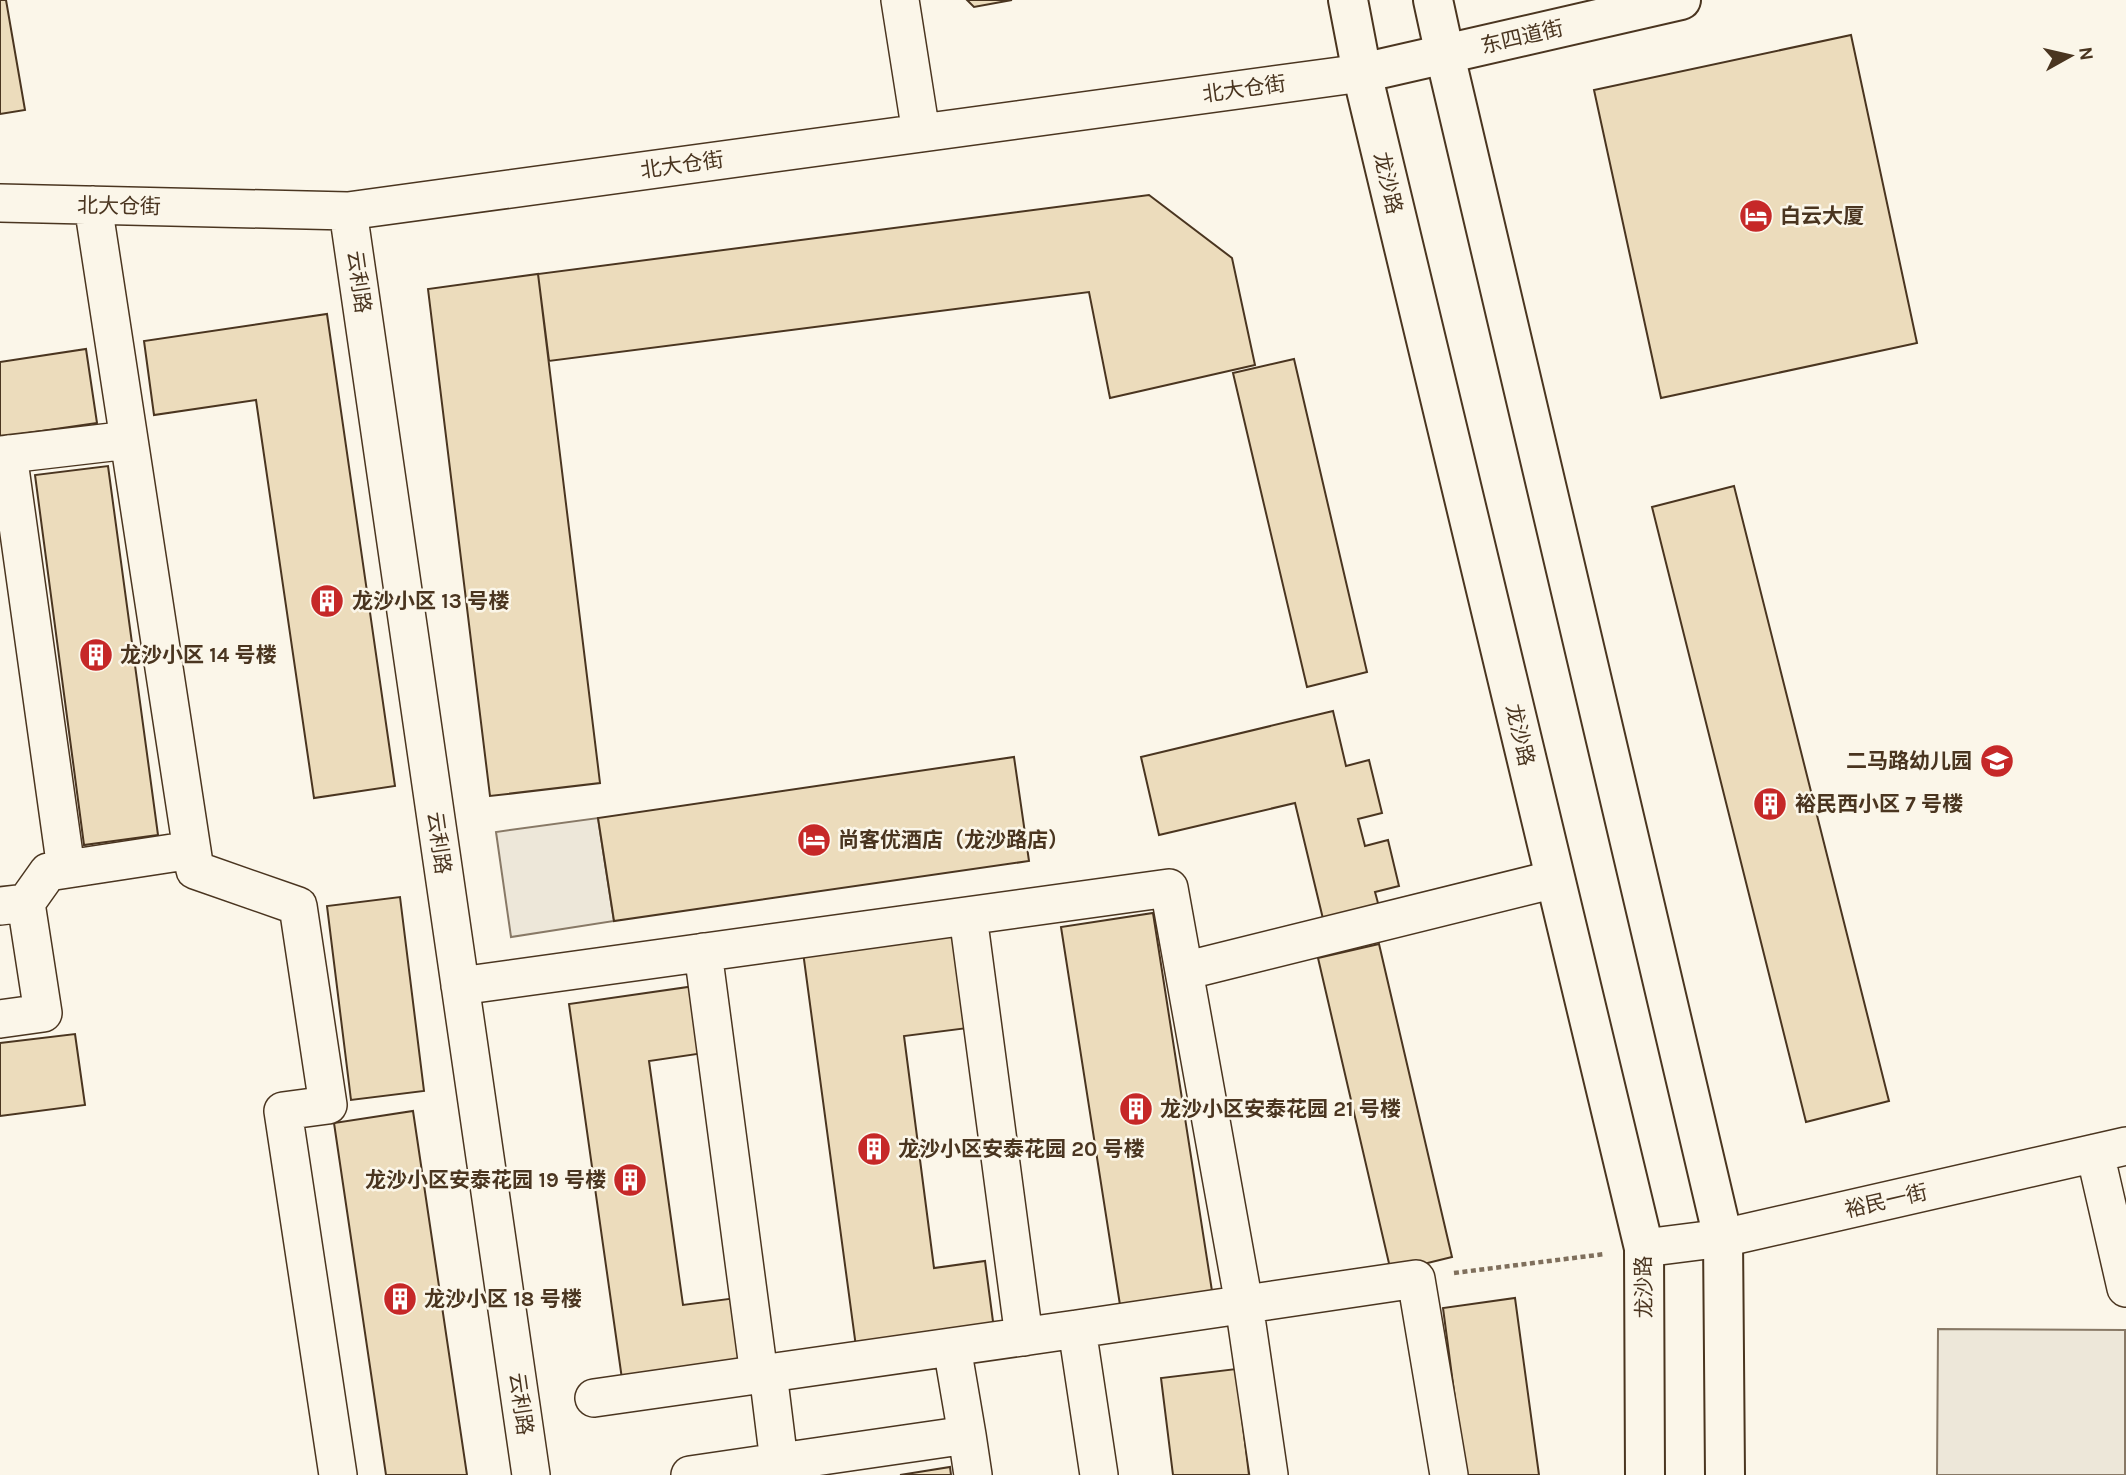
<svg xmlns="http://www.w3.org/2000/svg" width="2126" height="1475" viewBox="0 0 2126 1475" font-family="Karla,'Noto Sans SC',sans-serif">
<rect width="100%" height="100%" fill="#fbf6e9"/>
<path fill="#ede7d9" stroke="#887966" stroke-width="2" d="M598,818L614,921L511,937L496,832Z
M1938,1329L2125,1330V1475H1937Z"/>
<path fill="#ecdcbc" stroke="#4a3520" stroke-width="2" d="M0,0H6L25,110L0,114Z
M967,0H1012L974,7Z
M1851,35L1917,343L1661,398L1594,90Z
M1149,195L1232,258L1255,365L1110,398L1089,292L549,361L538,274Z
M538,274L600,783L490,796L428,289Z
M327,314L395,786L314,798L256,400L154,415L144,341Z
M86,349L97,423L0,437V362Z
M1294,359L1367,672L1307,687L1233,373Z
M108,466L158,835L84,845L35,475Z
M1734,486L1889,1101L1806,1122L1652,507Z
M1333,711L1346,766L1369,760L1382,813L1358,819L1365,846L1388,840L1399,886L1375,892L1381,914L1325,927L1295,803L1159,835L1141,757Z
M1014,757L1029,861L614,921L598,818Z
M400,897L424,1091L351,1100L327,906Z
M1153,913L1212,1291L1120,1305L1061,927Z
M955,932L968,1028L904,1036L934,1268L985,1261L994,1329L856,1347L803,952Z
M1379,944L1452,1257L1391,1272L1318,958Z
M695,986L704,1053L649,1061L683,1305L736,1298L745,1362L622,1379L569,1004Z
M75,1034L85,1105L0,1116V1043Z
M413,1111L467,1475H386L334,1123Z
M1515,1298L1539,1475H1465L1443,1308Z
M1236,1369L1249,1475H1173L1161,1378Z
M950,1467L951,1475H900Z"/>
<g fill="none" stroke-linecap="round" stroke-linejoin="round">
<g stroke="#4a3520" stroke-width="40">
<path id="minor" d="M900,0L921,133
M0,203L348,211L1362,73
M93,205L195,870L298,906L328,1105L283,1111L338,1475
M348,211L531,1475
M8,454L66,869
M0,455L129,440
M0,906L26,903L48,872L192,850
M968,916L1024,1337
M703,952L759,1375
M1184,971L1555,879
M460,986L1169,888L1244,1304L1269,1475
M0,1019L43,1013L26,903
M2095,1153L2126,1288
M1644,1248L1723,1238L2126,1146
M1077,1329L1099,1475
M768,1373L779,1462
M594,1398L1077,1329L1416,1279L1449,1475
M967,1435L973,1475
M690,1475L967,1435L952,1347"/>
</g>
<g stroke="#4a3520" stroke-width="42">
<path id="secondary" d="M1362,73L1681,0"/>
</g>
<g stroke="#4a3520" stroke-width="42">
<path id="primary" d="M1348,0L1362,73L1644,1248L1645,1475
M1433,0L1445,55L1723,1238L1725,1475"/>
</g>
<path stroke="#7f6f5c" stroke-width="4.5" stroke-dasharray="5 3.5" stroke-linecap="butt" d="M1454,1273L1605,1254"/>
<use href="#minor" stroke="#fbf6e9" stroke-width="37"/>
<use href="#secondary" stroke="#fbf6e9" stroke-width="38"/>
<use href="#primary" stroke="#fbf6e9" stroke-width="38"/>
</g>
<defs>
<g id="hotel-disc" transform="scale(1.75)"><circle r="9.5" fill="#c62828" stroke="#fbf6e9"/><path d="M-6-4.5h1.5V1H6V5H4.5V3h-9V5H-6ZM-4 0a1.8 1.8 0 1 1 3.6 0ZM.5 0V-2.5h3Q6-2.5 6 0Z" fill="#fff"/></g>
<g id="building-disc" transform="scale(1.75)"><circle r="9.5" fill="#c62828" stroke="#fbf6e9"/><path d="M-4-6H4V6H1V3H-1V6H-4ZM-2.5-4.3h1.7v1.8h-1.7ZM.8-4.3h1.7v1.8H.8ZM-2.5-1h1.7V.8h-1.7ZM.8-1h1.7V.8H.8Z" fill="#fff"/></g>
<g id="school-disc" transform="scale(1.75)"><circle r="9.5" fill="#c62828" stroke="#fbf6e9"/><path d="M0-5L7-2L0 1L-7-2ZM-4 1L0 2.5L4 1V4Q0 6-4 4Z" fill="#fff"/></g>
</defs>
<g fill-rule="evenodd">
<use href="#hotel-disc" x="1756" y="216"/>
<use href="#building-disc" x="327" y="601"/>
<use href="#building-disc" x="96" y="655"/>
<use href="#school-disc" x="1997" y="761"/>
<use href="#building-disc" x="1770" y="804"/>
<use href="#hotel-disc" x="814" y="840"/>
<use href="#building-disc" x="1136" y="1109"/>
<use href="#building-disc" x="874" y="1149"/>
<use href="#building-disc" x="630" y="1180"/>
<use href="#building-disc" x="400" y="1299"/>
</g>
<g text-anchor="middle" stroke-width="5" stroke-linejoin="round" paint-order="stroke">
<g font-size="21" fill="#4a3520" stroke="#fbf6e9">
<text transform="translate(1522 37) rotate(-13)" y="7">东四道街</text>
<text transform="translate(1244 89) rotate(-8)" y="7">北大仓街</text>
<text transform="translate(682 165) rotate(-8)" y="7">北大仓街</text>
<text transform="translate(1388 183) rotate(77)" y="7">龙沙路</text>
<text transform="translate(119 206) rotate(1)" y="7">北大仓街</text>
<text transform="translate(359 282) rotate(82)" y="7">云利路</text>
<text transform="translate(1520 735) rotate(77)" y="7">龙沙路</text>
<text transform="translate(439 843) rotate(82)" y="7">云利路</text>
<text transform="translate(1886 1201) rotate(-13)" y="7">裕民一街</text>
<text transform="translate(1644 1287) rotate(-91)" y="7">龙沙路</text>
<text transform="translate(521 1404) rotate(82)" y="7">云利路</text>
</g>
<g font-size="21" font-weight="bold" fill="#4a3520" stroke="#fbf6e9" text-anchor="start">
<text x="1780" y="223">白云大厦</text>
<text x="352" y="608">龙沙小区 13 号楼</text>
<text x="120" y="662">龙沙小区 14 号楼</text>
<text x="1972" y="768" text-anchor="end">二马路幼儿园</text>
<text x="1795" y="811">裕民西小区 7 号楼</text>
<text x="838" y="847">尚客优酒店（龙沙路店）</text>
<text x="1160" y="1116">龙沙小区安泰花园 21 号楼</text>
<text x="898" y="1156">龙沙小区安泰花园 20 号楼</text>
<text x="606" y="1187" text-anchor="end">龙沙小区安泰花园 19 号楼</text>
<text x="424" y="1306">龙沙小区 18 号楼</text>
</g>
</g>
<g transform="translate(2070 56) rotate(82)" stroke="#fbf6e9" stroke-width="5" paint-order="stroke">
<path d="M0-5L12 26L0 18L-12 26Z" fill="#4a3520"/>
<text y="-10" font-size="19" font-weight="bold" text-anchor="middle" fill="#4a3520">N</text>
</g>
</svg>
